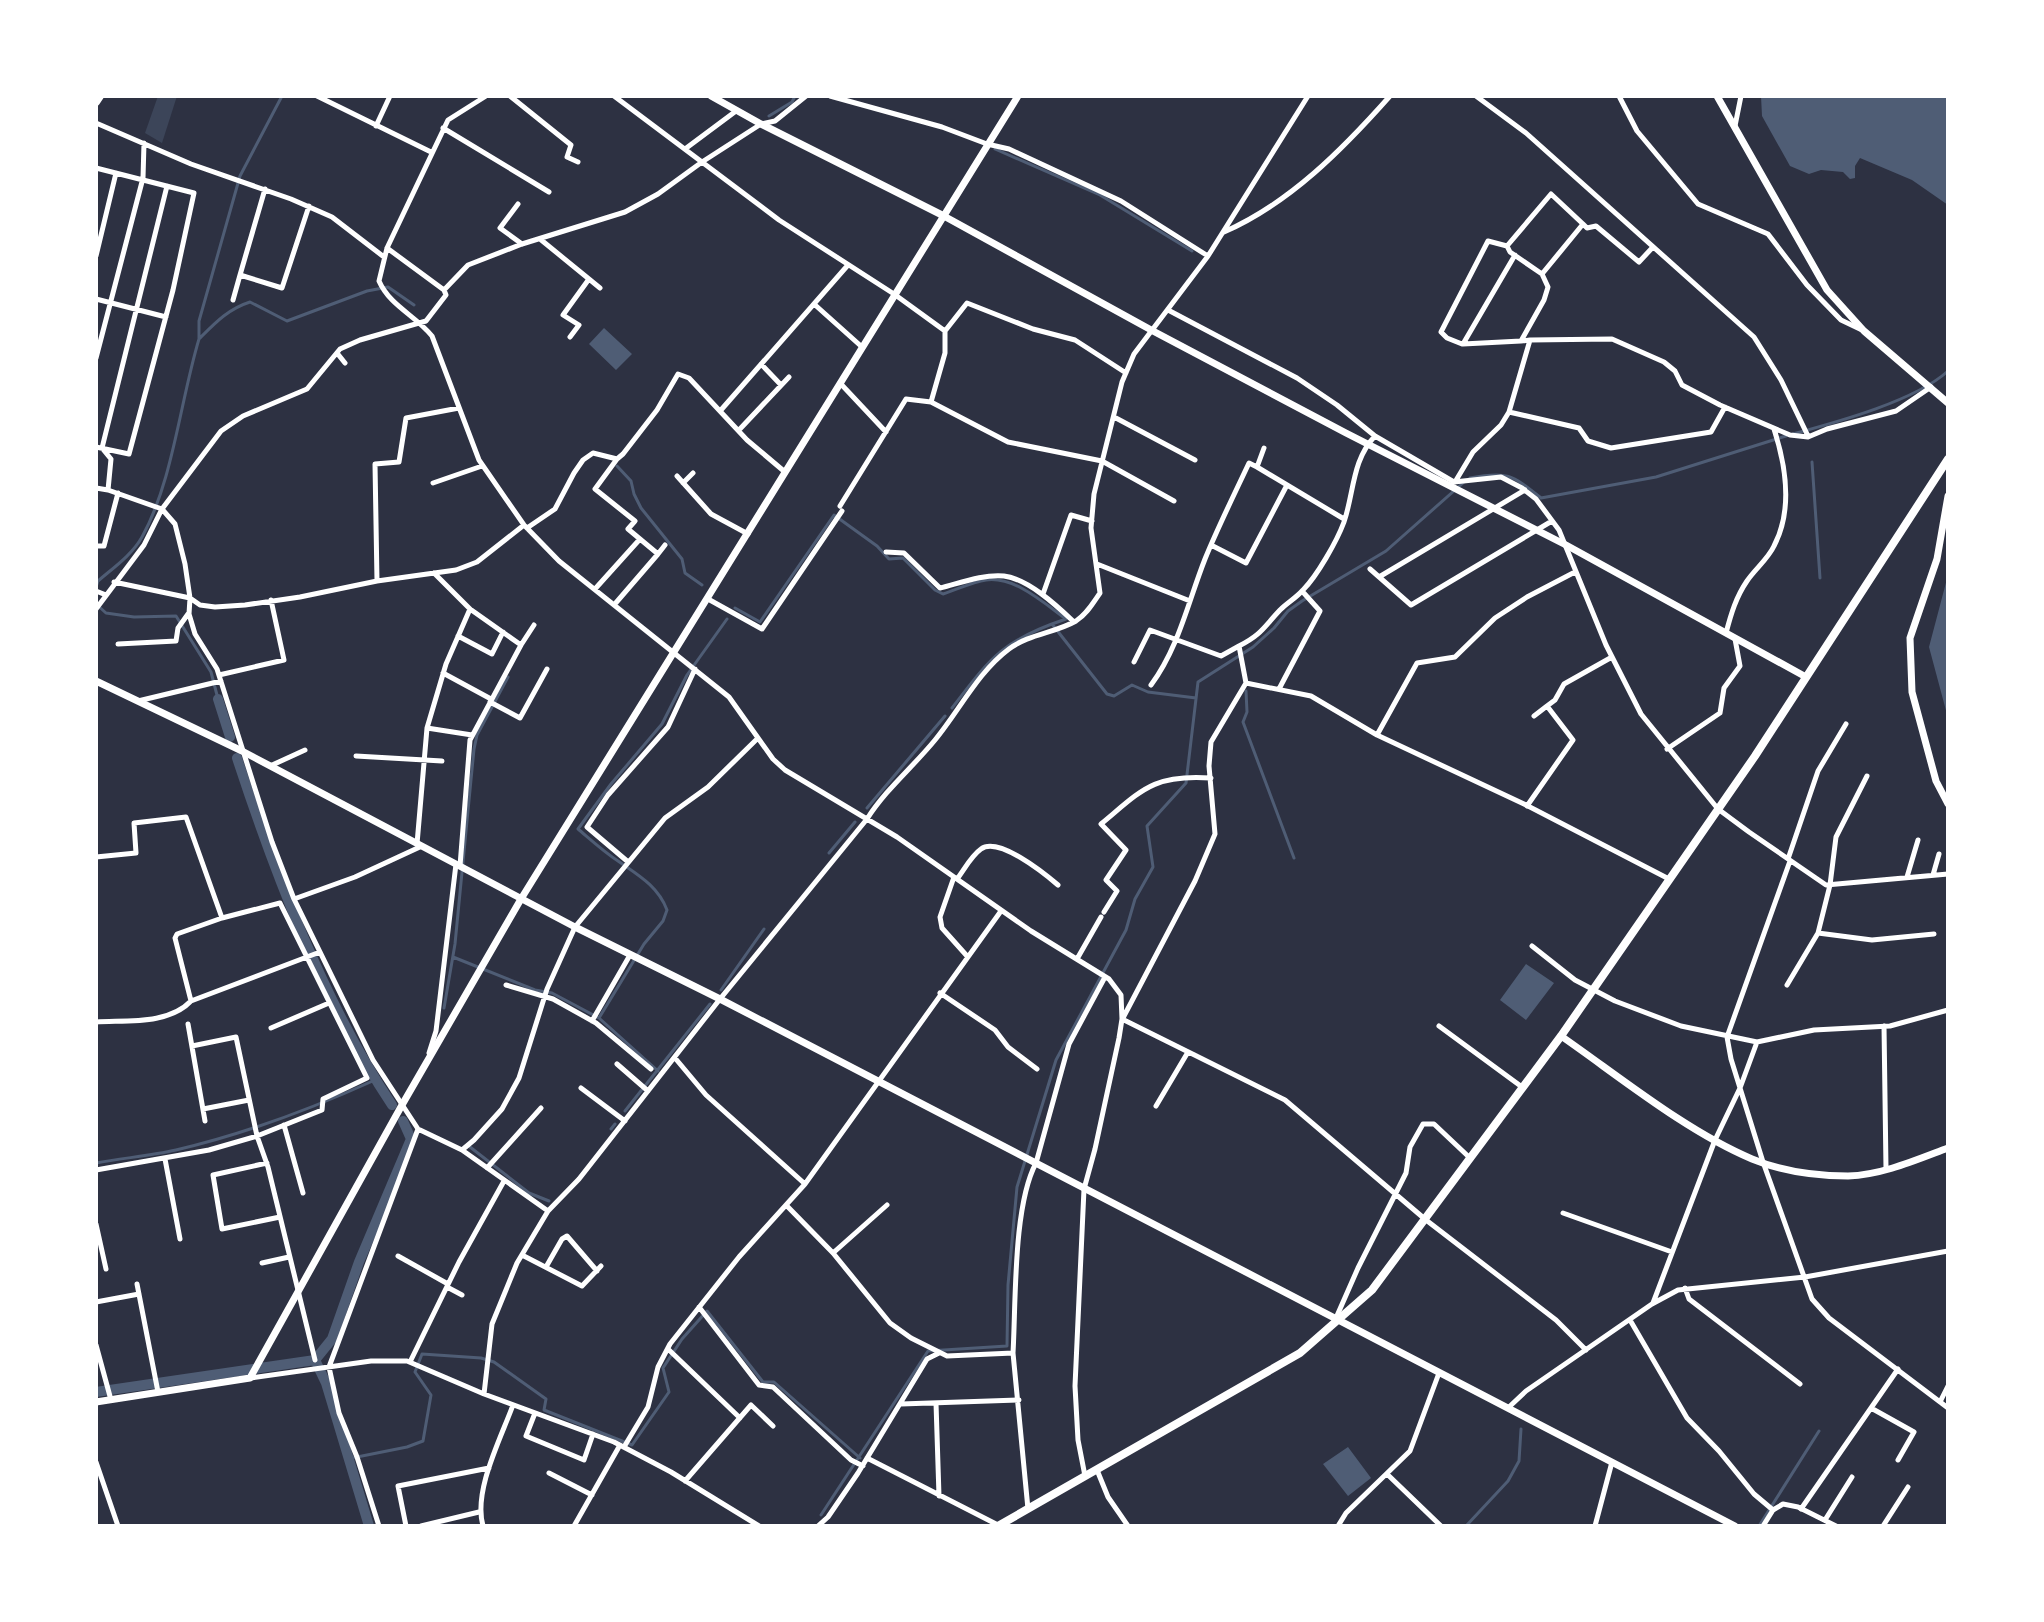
<svg xmlns="http://www.w3.org/2000/svg" width="2044" height="1622" viewBox="0 0 2044 1622" font-family="Quicksand,sans-serif">
<rect width="100%" height="100%" fill="#2d3142"/>
<path fill="#3c4559" d="M158,96H177L162,143L145,133Z"/>
<path fill="#4f5d75" d="M1761,96H1948V205L1912,180L1860,158L1855,166V178L1850,179L1843,172L1821,170L1809,174L1790,166L1762,116Z
M604,328L632,354L616,370L589,344Z
M1948,575V718L1929,647Z
M1526,964L1554,983L1526,1020L1500,1000Z
M1348,1447L1371,1478L1348,1496L1323,1464Z"/>
<g fill="none" stroke-linecap="round" stroke-linejoin="round">
<path stroke="#4f5d75" stroke-width="3" d="M769,116L792,102L795,96
M995,149L1100,195L1192,251
M199,339V321L240,176L282,96
M1793,434C1837,422 1915,401 1948,371
M1812,462L1820,578
M617,466L631,481L634,494L641,508L682,559L685,573L702,585
M1470,478C1508,471 1512,475 1541,498L1656,477L1786,436
M96,587L98,581C113,568 132,555 142,537C173,481 180,402 199,339C215,323 228,309 250,302L287,321L367,291L388,287L414,305
M96,604L106,613L134,617L176,616L211,672L218,699
M735,608L760,622L834,515L877,546L889,559L903,558L935,590L943,594C956,590 972,582 986,580C1015,576 1045,604 1066,619C1003,640 991,657 952,708
M1052,624L1107,694L1114,696L1132,685L1148,692L1196,698
M1246,691L1247,712L1243,722L1294,858
M867,808L945,716
M829,853L855,822
M453,957L535,990L552,993L599,1018L658,1071
M721,990L764,929
M444,1008L455,944L474,749L477,735L508,677
M599,1018L644,944L663,921L667,910C658,886 638,875 618,861C604,852 591,840 578,829L611,784L662,724L687,675L727,619
M625,1111L710,1004
M611,1129L615,1124
M470,1147L529,1193L549,1201
M96,1163C122,1158 150,1156 176,1150C245,1134 311,1109 375,1080
M347,1459L407,1447L423,1441L431,1395L415,1372L422,1354L481,1358L494,1362L546,1399L544,1410L632,1445L669,1392L663,1368L682,1339L707,1311L763,1382H774L860,1458
M821,1515L928,1351L1007,1346L1008,1285L1017,1187L1056,1060L1126,930L1135,899L1153,867L1147,826L1186,783L1198,682L1253,647L1274,628L1288,611L1302,601L1386,551L1464,482
M1466,1526L1508,1481L1519,1461L1521,1429
M1759,1526L1819,1431"/>
<path stroke="#4f5d75" stroke-width="10" d="M218,699L230,737
M237,758C275,874 324,1003 392,1105
M315,1360L326,1383L369,1526
M96,1392L315,1360L332,1339L359,1262L411,1139L403,1121"/>
<path stroke="#fff" stroke-width="5" d="M317,96L431,152
M486,96L448,120L387,248L379,281C390,306 415,315 432,336L479,460L524,525L559,561L729,697L773,759L785,770L897,837L1031,931L1109,979L1121,995L1122,1019L1119,1038L1095,1149L1084,1189L1075,1386L1078,1440L1085,1476
M510,96L571,145L567,157L578,162
M614,96L779,220L894,294L945,331
M830,96L942,127L987,144L1009,149L1121,201L1208,256
M1476,96L1526,133L1754,337L1781,380L1808,436
M1619,96L1637,131L1698,204L1768,234L1807,285L1841,320L1862,330
M96,123L191,164L291,199L332,217L384,257
M376,126L390,96
M1735,126L1741,96
M443,128L549,192
M685,149L736,111
M96,168L194,193L173,290L129,454L96,447
M265,189L240,275L282,288L309,206
M518,204L500,228L522,244
M1583,224L1542,274L1510,252L1507,246L1551,194L1583,224L1587,228L1596,226L1639,262L1653,247
M1224,232C1290,203 1343,149 1390,96
M540,239L600,288
M387,248L444,290
M1515,255L1463,344L1521,341
M96,256L116,173
M96,299L166,317
M233,300L240,275
M814,304L862,347
M1168,310L1297,378L1337,405L1375,436L1454,482L1501,477L1522,488L1536,499L1559,530L1606,645L1641,714L1718,809L1749,832L1826,885L1948,874
M570,337L579,325L563,315L589,279
M1530,340L1521,341L1544,300L1548,287L1542,274
M1462,344L1447,338L1441,332L1488,241L1507,246
M337,353L345,363
M96,358L143,178L144,143
M761,364L781,385
M840,383L886,432
M931,402L1008,442L1102,461L1174,501
M721,410L848,265
M1509,412L1579,428L1588,441L1611,448L1711,432L1725,407
M1114,417L1195,460
M739,430L789,377
M102,448L111,459L108,490L162,509L175,524L185,564L190,598L189,614L195,634L217,669L272,842L294,899L373,1060L418,1129L462,1150L548,1211
M102,448L167,186
M617,459L595,489L635,521L628,529L640,539
M1257,467L1344,519
M677,476L711,514L748,534
M1455,482L1473,452L1501,425L1509,412L1530,340L1612,339L1664,362L1675,371L1682,385L1720,405L1790,435L1808,437L1827,429L1896,411L1931,387
M433,483L482,466
M683,483L693,473
M96,488L108,490
M840,506L906,399L931,402L945,353V331L967,303L1033,329L1075,340L1126,373
M527,528L555,509L574,473L583,460L593,453L617,459L623,454L657,410L678,374L689,378L747,440L785,472
M1211,545L1246,563L1287,485
M96,546H104L118,493
M886,552L904,553L940,588C960,583 983,574 1004,576C1028,579 1056,605 1073,621
M658,554L665,545
M1097,564L1190,601
M1370,569L1411,605L1552,521
M434,573L470,609L521,645L470,740L460,866
M1379,577L1525,490
M377,581L375,464L399,462L406,418L459,408
M114,582L190,598L200,605L215,607L245,605L300,597L377,581L456,570L477,562L524,525
M595,589L640,539L658,554L614,605
M96,591L106,595
M1043,594L1071,515L1092,521
M708,599L762,629L842,511
M96,609L144,545L162,509L221,431L243,416L307,389L340,349L360,340L426,321L446,295L444,290L468,265L522,244L625,212L658,194L702,162L761,124L775,121L806,96
M1726,633C1731,614 1736,597 1747,581C1755,569 1768,559 1774,546C1793,510 1786,466 1774,429
M458,636L492,654L503,632
M118,644L176,641L178,628L188,614
M521,645L534,625
M1134,662L1150,630L1221,656L1239,646
M443,673L491,699
M219,675L284,660L271,600
M1246,683L1311,696L1377,735L1524,804L1669,879
M1151,685C1179,647 1188,602 1205,559C1218,527 1234,495 1249,463L1257,467L1264,448
M1279,689L1320,611L1302,591
M138,701L221,681
M490,702L520,718L547,669
M1534,716L1547,706
M427,728L472,735
M1377,735L1417,663L1455,657L1495,618L1527,597L1575,572
M1667,749L1720,713L1724,688L1740,666L1735,639
M356,756L442,761
M270,766L305,750
M1527,806L1573,740L1547,706L1555,700L1564,684L1612,657
M417,844L427,728L446,664L470,609
M96,857L136,853L134,823L186,817L222,918L280,903
M1788,859L1818,771L1846,724
M627,861L587,827L608,795L668,727L695,669
M1790,861L1727,1037L1731,1059L1763,1162L1812,1299L1829,1318L1948,1408
M1933,875L1939,854
M954,877L940,917L942,928L967,956
M1907,877L1918,840
M957,879C964,870 971,856 981,849C998,836 1044,873 1058,885
M294,899L355,877L422,846
M1104,912L1117,891L1106,880L1126,850L1101,824C1142,790 1153,774 1211,778
M1818,933L1872,940L1934,934
M1532,946L1575,980L1615,1001L1681,1026L1757,1042L1814,1030L1890,1026L1948,1010
M1077,959L1101,917
M506,985L553,999L596,1023L651,1069
M1787,985L1818,933L1830,885L1836,837L1867,776
M940,993L995,1030L1008,1047L1037,1069
M191,1001L320,952
M1123,1018L1195,881L1215,834L1209,766L1211,742L1246,683L1239,646C1262,634 1263,628 1280,610C1287,603 1296,598 1303,590C1317,576 1337,541 1344,522C1354,493 1352,460 1375,436
M1122,1019L1285,1100L1426,1220L1556,1320L1586,1350
M592,1021L630,955
M96,1022C127,1020 168,1025 191,1001L175,938L177,934L222,918
M188,1024L205,1121
M1439,1026L1522,1087
M1884,1026L1886,1169
M271,1028L329,1003
M192,1046L236,1037L257,1136L268,1167L315,1360
M429,1053L436,1031L456,864
M675,1058L706,1095L805,1184
M617,1064L648,1091
M581,1088L625,1121
M1156,1106L1188,1052
M203,1109L249,1100
M284,1125L303,1193
M462,1150L474,1140L502,1109L519,1078L547,989L575,927L665,818L708,787L758,738
M165,1159L180,1239
M267,1163L213,1175L222,1229L280,1217
M487,1168L541,1108
M96,1170L209,1150L257,1136L322,1110L323,1099L367,1078L280,903
M787,1206L833,1253L890,1323L911,1338L947,1356L1013,1353L1028,1509
M1563,1213L1672,1252
M96,1224L106,1269
M833,1253L887,1205
M522,1255L582,1286L601,1266
M398,1256L448,1284
M262,1263L289,1257
M546,1267L562,1239L567,1236L597,1271
M137,1284L158,1392
M447,1287L462,1295
M1685,1288L1689,1299L1800,1384
M96,1302L139,1294
M1653,1303L1715,1140L1740,1088L1757,1042
M699,1307L759,1385L773,1387L851,1460L863,1466
M1336,1318L1358,1268L1406,1173L1410,1147L1423,1124H1434L1470,1158
M1630,1320L1687,1418L1719,1451L1754,1494L1773,1510
M96,1345L111,1400
M668,1349L740,1418
M1013,1353C1016,1302 1013,1206 1036,1163L1069,1044L1105,977
M410,1362L459,1262L504,1181
M251,1378L371,1361H407L484,1394L614,1442L671,1472L759,1526
M484,1394L492,1324L517,1263L548,1211L579,1179L720,999L867,819C886,789 913,767 935,740C959,711 978,672 1009,649C1029,634 1055,633 1076,621C1087,614 1093,603 1100,593L1091,528L1094,494L1122,382L1134,354L1208,256L1308,96
M1940,1402L1948,1386
M936,1403L939,1496
M901,1404L1019,1400
M1508,1408L1526,1391L1652,1304L1678,1290L1805,1277L1948,1251
M1871,1408L1914,1432L1898,1460
M535,1413L526,1436L584,1460L593,1434
M624,1447L648,1407L658,1367L670,1344L739,1257L805,1184L1001,911
M867,1458L998,1525
M96,1462L118,1526
M1097,1470L1108,1497L1128,1526
M549,1473L592,1495
M1387,1474L1441,1526
M685,1481L751,1405L773,1426
M1801,1509L1898,1369
M1825,1520L1852,1477
M379,1526L357,1457L339,1413L329,1367L418,1129
M406,1526L398,1486L489,1468
M421,1526L479,1512
M483,1526C473,1491 501,1438 513,1405
M574,1526L620,1445
M818,1526L828,1517L858,1473L927,1359L939,1353
M1338,1526L1346,1513L1410,1451L1439,1373
M1595,1526L1612,1462
M1763,1526L1773,1510L1783,1504L1798,1507L1836,1526
M1883,1526L1908,1487"/>
<path stroke="#fff" stroke-width="7" d="M711,96L761,124L942,215L1153,331L1346,433L1566,545L1806,677
M96,681L242,751L575,927L720,999L1735,1526
M1561,1036C1620,1077 1686,1131 1752,1159C1781,1171 1817,1176 1848,1176C1882,1175 1916,1160 1948,1148
M96,1402L250,1378L402,1105L521,899L1018,96"/>
<path stroke="#fff" stroke-width="7" d="M1717,96L1827,290L1864,331L1948,403
M1948,496L1937,559L1910,638L1912,692L1936,781L1948,804"/>
<path stroke="#fff" stroke-width="8" d="M96,102L100,96
M998,1526L1300,1353L1372,1290L1561,1036L1755,756L1948,459"/>
</g>
<rect width="2044" height="1622" fill="none" stroke="#ffffff" stroke-width="196"/>
</svg>
